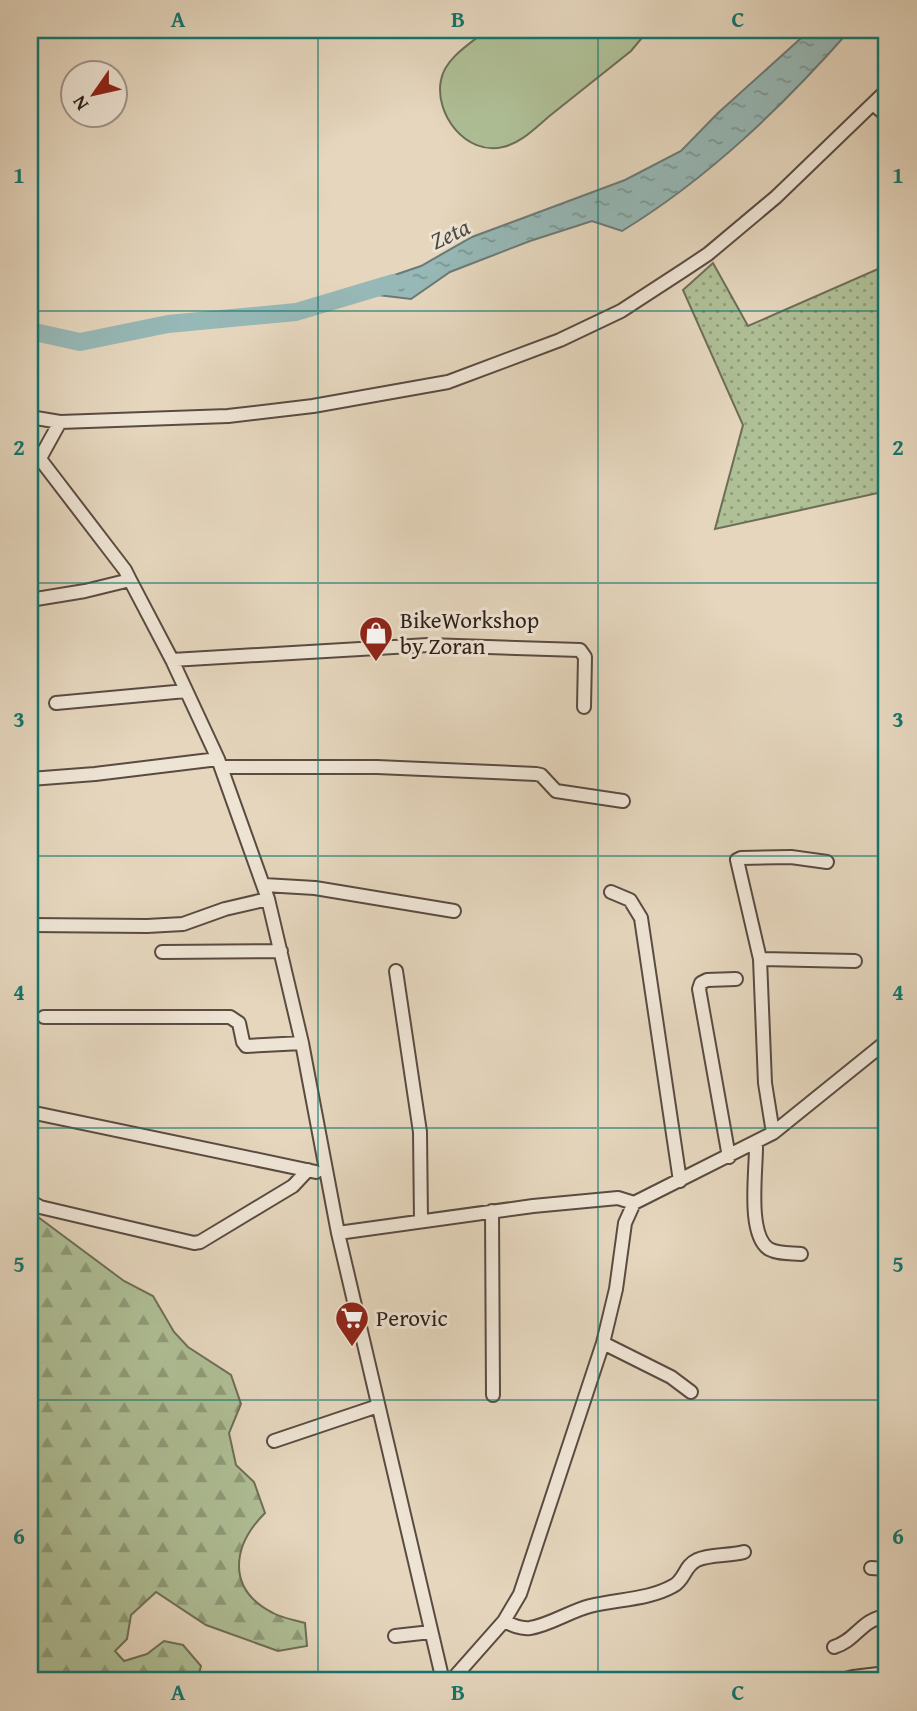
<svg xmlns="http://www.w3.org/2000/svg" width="917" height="1711" viewBox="0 0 917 1711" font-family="'Gentium Book Plus',serif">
<defs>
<pattern id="grass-dots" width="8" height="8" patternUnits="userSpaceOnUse" patternTransform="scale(1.75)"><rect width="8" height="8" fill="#afbf96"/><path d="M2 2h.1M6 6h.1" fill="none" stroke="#8f9b79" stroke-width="1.8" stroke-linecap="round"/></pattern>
<pattern id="forest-firs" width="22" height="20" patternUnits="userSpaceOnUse" patternTransform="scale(1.75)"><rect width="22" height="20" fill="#afbf96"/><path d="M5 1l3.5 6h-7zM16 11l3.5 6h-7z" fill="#8f9b79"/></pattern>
<pattern id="water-ripples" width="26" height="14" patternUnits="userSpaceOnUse" patternTransform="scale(1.75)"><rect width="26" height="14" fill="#96b8b6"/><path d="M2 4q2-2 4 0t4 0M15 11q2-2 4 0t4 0" fill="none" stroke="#7b9593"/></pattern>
</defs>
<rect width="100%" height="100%" fill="#e5d6bd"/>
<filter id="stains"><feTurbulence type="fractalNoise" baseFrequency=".00286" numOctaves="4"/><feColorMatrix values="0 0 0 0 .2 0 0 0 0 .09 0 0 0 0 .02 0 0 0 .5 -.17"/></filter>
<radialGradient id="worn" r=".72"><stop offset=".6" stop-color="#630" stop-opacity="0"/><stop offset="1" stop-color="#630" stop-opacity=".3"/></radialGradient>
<path fill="url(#grass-dots)" stroke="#6d6e57" stroke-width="2" d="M713,263L748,326L887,265V491L715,529L743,425L683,290Z"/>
<path fill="url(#forest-firs)" stroke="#6d6e57" stroke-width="2" d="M38,1217L124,1281L153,1296L174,1332L188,1347L231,1375L241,1404L229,1433L236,1465L254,1482L265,1513C232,1546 226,1589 273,1613C282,1618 295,1620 305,1623L307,1646L278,1651L206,1625L156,1592L131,1615L127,1639L115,1651L124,1661L147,1654L164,1641L183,1645L201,1666L197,1681H30V1583L36,1578L30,1490V1220Z"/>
<path fill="#afbf96" stroke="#6d6e57" stroke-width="2" d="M487,30H644L641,39L631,51C605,72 578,93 552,114C537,126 522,143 503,147C466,156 434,114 441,80C445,58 471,43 487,30Z"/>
<path fill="url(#water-ripples)" stroke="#6b7a77" stroke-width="2" d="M810,30H850C783,106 709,178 622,231L592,221L530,241L450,272L411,299L378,295L372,290L371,283L421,266L472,237L625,180L681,151L718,113Z"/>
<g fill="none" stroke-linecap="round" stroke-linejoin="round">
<path stroke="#96b8b6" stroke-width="18" d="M30,331L80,342L168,324L296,312L393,283"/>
<g stroke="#5a4b41" stroke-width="16">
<path id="minor" d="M873,104L887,116
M30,417L60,422L228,416L313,406L448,382L560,340L621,311L684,270L708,254L776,197L887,90
M30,446L125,570L130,580L172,660L218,759L268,899L302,1043L338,1233L443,1681
M39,460L60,422
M30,600L85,591L130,580
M172,660L428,645L580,650L585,657L584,707
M56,703L186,691
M221,767H377L536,774L541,775L556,791L623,801
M30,779L95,774L218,759
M264,885L315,888L454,911
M611,892L630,900L641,918L680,1181
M30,925L147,926L183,924L225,909L268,899
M162,952L281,951
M760,959L855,961
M396,971L420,1132L421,1221
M44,1017H230L239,1023L243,1042L246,1046L302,1043
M30,1112L316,1172
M773,1133L765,1083L760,959L737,860L741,858L791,857L827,862
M756,1142C757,1167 746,1234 769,1249C778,1254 790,1253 801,1254
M729,1157L699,989L701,983L707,980L736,979
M30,1201L40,1207L194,1243L200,1242L293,1186L308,1170
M492,1211L493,1395
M338,1233L533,1206L618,1198L634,1203
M603,1343L671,1377L691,1392
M274,1441L378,1406
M871,1568L887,1569
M504,1621C512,1625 520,1629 530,1628C550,1625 570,1611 590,1606C617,1599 648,1600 673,1586C685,1580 684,1566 697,1560C709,1554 729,1556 744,1552
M395,1636L431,1632
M834,1647C857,1640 861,1619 887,1616
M451,1681L504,1621L520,1594L603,1343L616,1289L625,1223L634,1203L773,1133L887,1041
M838,1681L853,1677L887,1673"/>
</g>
<use href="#minor" stroke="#eee4d4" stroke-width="12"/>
</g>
<path fill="none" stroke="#0f766e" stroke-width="2" stroke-opacity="0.55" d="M318,30V1681M598,30V1681M30,311H887M30,583H887M30,856H887M30,1128H887M30,1400H887"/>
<defs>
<g id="shop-pin" transform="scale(1.75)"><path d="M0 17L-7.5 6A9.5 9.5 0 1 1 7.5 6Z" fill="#8f2418" stroke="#eee4d4"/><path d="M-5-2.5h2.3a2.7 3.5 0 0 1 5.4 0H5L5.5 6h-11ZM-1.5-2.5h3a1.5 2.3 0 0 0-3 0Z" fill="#fff"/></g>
<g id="supermarket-pin" transform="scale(1.75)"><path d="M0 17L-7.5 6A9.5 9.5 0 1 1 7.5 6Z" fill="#8f2418" stroke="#eee4d4"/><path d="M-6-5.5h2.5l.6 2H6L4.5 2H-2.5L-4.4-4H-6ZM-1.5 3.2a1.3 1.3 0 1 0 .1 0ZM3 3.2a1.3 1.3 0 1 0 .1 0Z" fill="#fff"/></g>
</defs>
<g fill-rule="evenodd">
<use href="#shop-pin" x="376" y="633"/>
<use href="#supermarket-pin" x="352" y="1318"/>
</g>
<g text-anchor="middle" stroke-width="6" stroke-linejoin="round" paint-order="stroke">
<g font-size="23" fill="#2b1d18" stroke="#eee4d4" text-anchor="start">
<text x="400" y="628">BikeWorkshop<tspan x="400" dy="26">by Zoran</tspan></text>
<text x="376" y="1326">Perovic</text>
</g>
<g font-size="24" font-style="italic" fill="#4b4c47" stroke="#eee4d4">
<text transform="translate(450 234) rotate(-26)" y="8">Zeta</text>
</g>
</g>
<rect width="917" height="1711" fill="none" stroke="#e5d6bd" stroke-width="77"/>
<g transform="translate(94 94) rotate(236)"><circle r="33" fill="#eee4d4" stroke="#a09489" stroke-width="2"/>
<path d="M0-5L12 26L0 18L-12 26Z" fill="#8f2418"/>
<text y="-10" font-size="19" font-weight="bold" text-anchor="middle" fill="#2b1d18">N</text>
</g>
<rect x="38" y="38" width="840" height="1634" fill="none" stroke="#0f766e" stroke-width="2.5"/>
<g font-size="23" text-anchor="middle" font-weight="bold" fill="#0f766e">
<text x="178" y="27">A</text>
<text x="458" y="27">B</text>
<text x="738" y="27">C</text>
<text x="19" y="183">1</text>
<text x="898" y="183">1</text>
<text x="19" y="455">2</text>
<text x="898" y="455">2</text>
<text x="19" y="727">3</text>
<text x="898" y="727">3</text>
<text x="19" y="1000">4</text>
<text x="898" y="1000">4</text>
<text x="19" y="1272">5</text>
<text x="898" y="1272">5</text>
<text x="19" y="1544">6</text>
<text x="898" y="1544">6</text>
<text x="178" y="1700">A</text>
<text x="458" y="1700">B</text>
<text x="738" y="1700">C</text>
</g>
<rect width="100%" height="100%" filter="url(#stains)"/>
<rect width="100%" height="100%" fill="url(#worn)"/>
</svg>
